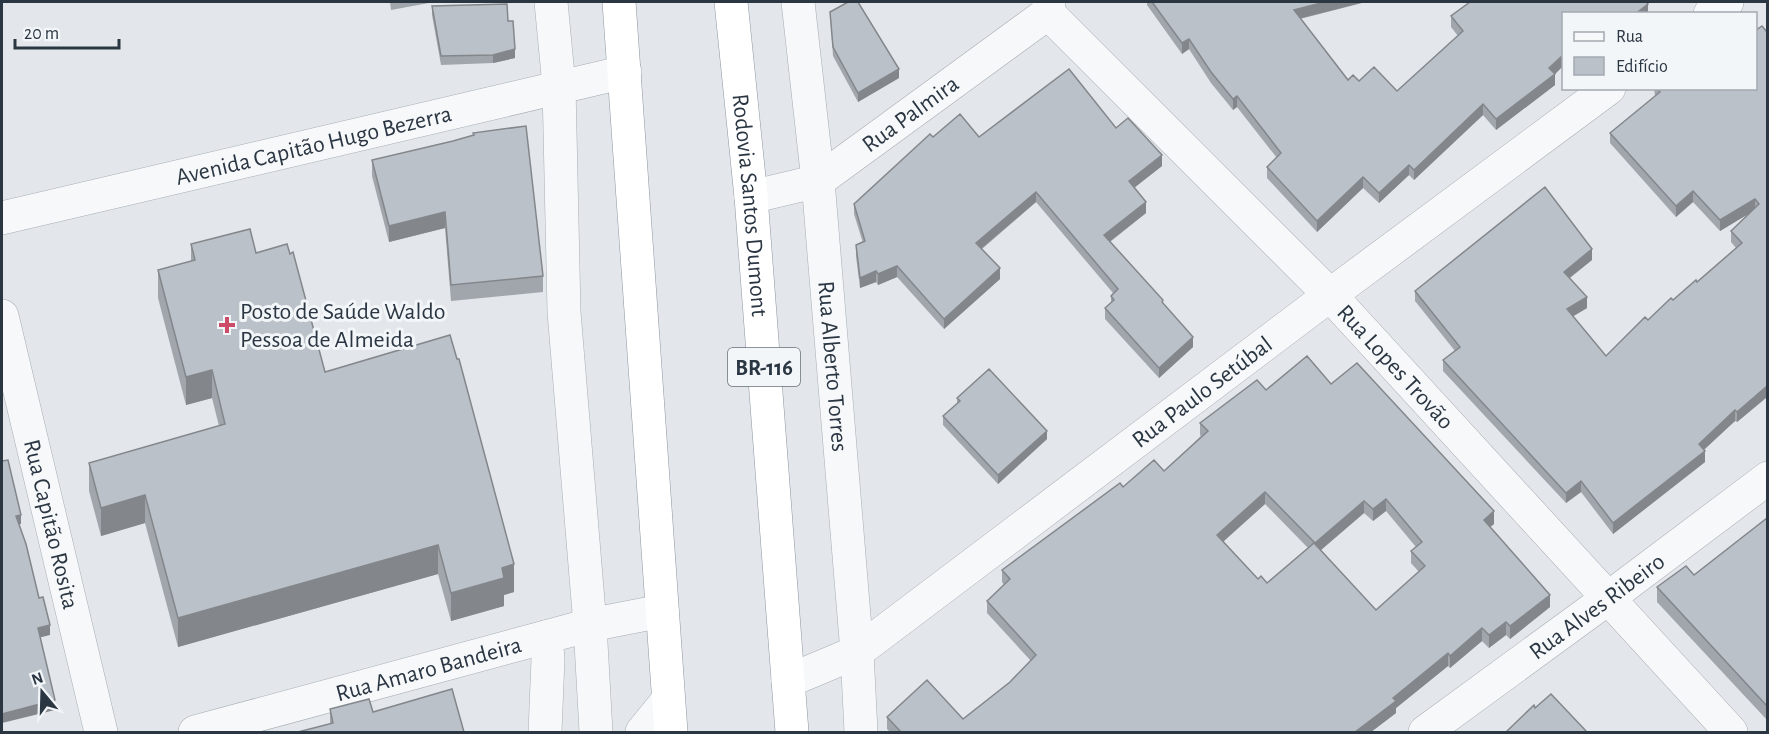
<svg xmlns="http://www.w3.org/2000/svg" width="1769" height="734" viewBox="0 0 1769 734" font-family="'Alegreya Sans',sans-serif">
<rect width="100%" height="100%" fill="#e3e7eb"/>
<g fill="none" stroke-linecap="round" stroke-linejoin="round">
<g stroke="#a8aeb5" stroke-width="34">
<g id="minor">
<path d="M551,2L559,86L564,312L590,625L596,732"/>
<path id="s1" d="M798,2L818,181L857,652L861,732"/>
<path id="s2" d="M1048,13L1330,295L1731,732"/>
<path d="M1710,14L1727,2"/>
<path id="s3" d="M751,197L818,181L1048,13L1049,2"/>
<path id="s4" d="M2,218L625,72"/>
<path id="s5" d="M2,316L101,732"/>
<path id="s6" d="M788,681L857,652L1330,295L1609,88"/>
<path id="s7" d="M195,732L590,625L662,611"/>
<path d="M545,732L548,659L546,637"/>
<path d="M642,732L668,700"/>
<path id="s8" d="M1425,732L1607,599L1768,478"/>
</g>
</g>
<g stroke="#8b95a2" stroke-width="34">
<g id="highway">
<path d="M619,2L671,732"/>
<path id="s9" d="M731,2L751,197L792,732"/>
</g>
</g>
<use href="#minor" stroke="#f6f8f9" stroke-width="33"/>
<use href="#highway" stroke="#fff" stroke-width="33"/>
</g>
<path fill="#a1a6ac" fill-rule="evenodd" d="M390,2H429V3L391,10Z
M1147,2H1366L1300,19L1348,80L1353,75L1359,81L1374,67L1397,91L1458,36L1451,27V16L1470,2H1646L1648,4V14H1563V66L1555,74V85L1496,130L1483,115L1414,180L1409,175L1379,203L1363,188L1317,232L1267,178V167L1277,158L1237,107L1233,110L1211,83L1189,49L1182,54L1147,5Z
M432,6L515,58L493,63L441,65L432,15Z
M830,12L899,78L858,102L833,56Z
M1654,88H1755L1767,397L1737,422L1735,421L1704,450L1705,462L1613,534L1581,492L1566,503L1443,371V360L1455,351L1415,301V291L1592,260L1570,278L1587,308L1573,316L1606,356L1648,320L1697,282L1736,248L1731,242V231L1748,214L1720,231L1693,202L1676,217L1610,143V133L1655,96Z
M1116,128L1162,166L1134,187L1146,213L1110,242L1163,304L1193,347L1159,378L1105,319V308L1111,303V296L1113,293L1036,202L982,249L1000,279L944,329L897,277L878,285L876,282L860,288L856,256V245L863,243L854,214V204L933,137H979Z
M372,160L543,276V292L451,301L445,228L389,242L372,176Z
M191,244L256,253L325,372L514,592L504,595V606L451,621L438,574L178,647L145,523L101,536L89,491V463L219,426L212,398L186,405L158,298V270L191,261Z
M1331,384L1494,524L1490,527L1550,607L1510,639L1506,635L1489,648L1482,641L1450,668L1448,666L1396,708V713L1371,732H890L887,729V717L963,719L1010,682L1031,661L987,613V601L1004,585L1002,582V570L1123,487L1164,471L1201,436L1200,435V423L1266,390ZM1265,504L1308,548L1267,583L1258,579L1223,542ZM1386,511L1416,547L1411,551V563L1419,572L1376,610L1321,550L1364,513L1373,521Z
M957,398L1047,439L998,484L943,425V416L957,404Z
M1767,518V720L1657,602V587L1694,575Z
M330,709L373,712L330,724Z"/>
<path fill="#83878c" d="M1325,2H1365L1294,20V10Z
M1648,4V14H1635Z
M1189,39V49L1182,54V43Z
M515,49V58L493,63V55Z
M1563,55V66L1551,78L1555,74V85L1496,130V119Z
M899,69V78L858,102V93Z
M1237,96V107L1233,110V99Z
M1483,104V115L1414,180V170Z
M1162,155V166L1129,192V181Z
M1409,165V175L1379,203V193Z
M1363,177V188L1317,232V221Z
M1693,191V202L1676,217V206Z
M1036,192V202L976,253V243Z
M1755,199V210L1720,231V220Z
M1146,202V213L1104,246V235Z
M445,212V228L389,242V226Z
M1592,249V260L1564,282V272Z
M897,266V277L878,285V274Z
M1000,268V279L944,329V319Z
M876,271V282L860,288V278Z
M1587,297V308L1567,320V309Z
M1193,337V347L1159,378V368Z
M212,370V398L186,405V377Z
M1767,386V397L1737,422V412Z
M1735,410V421L1699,454V444Z
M1047,431V439L998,484V475Z
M1705,451V462L1613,534V523Z
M1581,481V492L1566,503V493Z
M1265,492V504L1217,547V535Z
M145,495V523L101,536V508Z
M1386,499V511L1373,521V509Z
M1364,501V513L1315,555V543Z
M1494,511V524L1484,532V520Z
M21,515V524L16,525V516Z
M438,545V574L178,647V618Z
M514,564V592L504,595V606L451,621V593L502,568Z
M1550,595V607L1510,639V626Z
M1506,622V635L1489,648V635Z
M50,625V635L38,638V628Z
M1482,628V641L1450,668V656Z
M1448,653V666L1396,708V713L1371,732H1355L1393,698Z
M55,700V710L2,723V714Z"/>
<path fill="#bbc1c8" stroke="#83878c" stroke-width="1.5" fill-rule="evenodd" d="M848,2H858L899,69L858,93L833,47L830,12Z
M1152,2H1325L1294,10L1348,80L1353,75L1359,81L1374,67L1397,91L1463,31L1451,16L1470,2H1646L1648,4L1635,14H1563V55L1549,68L1555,74L1496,119L1483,104L1414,170L1409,165L1379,193L1363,177L1317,221L1267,167L1281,153L1237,96L1233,99L1211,72L1189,39L1182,43Z
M507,4L508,21H513L515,49L493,55L441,56L432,6Z
M1762,26L1767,32V386L1737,412L1735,410L1699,444L1705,451L1613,523L1581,481L1566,493L1443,360L1460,347L1415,291L1545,187L1592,249L1564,272L1587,297L1567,309L1606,356L1645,317L1648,320L1671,298L1673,300L1696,280L1697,282L1742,243L1731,231L1759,204L1755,199L1720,220L1693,191L1676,206L1610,133L1660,92L1657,88H1755V31Z
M1069,69L1116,128L1128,118L1162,155L1129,181L1146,202L1104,235L1163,300L1162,302L1193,337L1159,368L1105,308L1114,300L1111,296L1118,289L1036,192L976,243L1000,268L944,319L897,266L878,274L876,271L860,278L856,245L865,241L854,204L930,134L933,137L960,114L979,137Z
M526,126L543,276L451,285L445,212L389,226L372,160L453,141L474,135L473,133Z
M250,229L256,253L287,244L290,254L293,252L325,372L450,335L457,359H459L514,564L502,568L504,578L451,593L438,545L178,618L145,495L101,508L89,463L225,424L212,370L186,377L158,270L195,260L191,244Z
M1307,356L1331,384L1357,363L1494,511L1484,520L1550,595L1510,626L1506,622L1489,635L1482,628L1450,656L1448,653L1393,698L1396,701L1355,732H901L887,717L927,680L963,719L1010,682L1036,655L987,601L1010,579L1002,570L1120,483L1123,487L1154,460L1164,471L1208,431L1200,423L1257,380L1266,390ZM1265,492L1315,543L1364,501L1373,509L1386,499L1422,542L1411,551L1425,566L1376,610L1314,543L1267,583L1261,576L1258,579L1217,535Z
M989,369L1047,431L998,475L943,416L960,401L957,398Z
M2,458V461L8,460L21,515L16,516L26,544L39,598L43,597L50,625L38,628L55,700L2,714Z
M1767,518V706L1657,587L1686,566L1694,575Z
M452,689L464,732H298L333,723L330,709L369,699L373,712Z
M1551,694L1587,732H1506L1534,705L1535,708Z"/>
<path fill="#cc4c68" stroke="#f3f6f8" stroke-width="2" d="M224 316h6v6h6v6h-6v6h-6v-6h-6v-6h6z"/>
<g text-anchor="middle" stroke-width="6" stroke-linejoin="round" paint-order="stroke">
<rect fill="#f3f6f8" stroke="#677079" stroke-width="1.5" x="728" y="348" width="72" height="38" rx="4.5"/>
<g font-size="22" font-weight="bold" fill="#2b3643">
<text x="764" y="375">BR-116</text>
</g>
<g font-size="24" fill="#2b3643" stroke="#f3f6f8">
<text dy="8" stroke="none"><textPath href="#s3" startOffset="183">Rua Palmira</textPath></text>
<text dy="8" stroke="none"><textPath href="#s4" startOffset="320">Avenida Capitão Hugo Bezerra</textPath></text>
<text dy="8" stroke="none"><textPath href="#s9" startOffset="204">Rodovia Santos Dumont</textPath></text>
<text dy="8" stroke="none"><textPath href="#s1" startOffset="366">Rua Alberto Torres</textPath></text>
<text dy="8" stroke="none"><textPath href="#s2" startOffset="496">Rua Lopes Trovão</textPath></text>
<text dy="8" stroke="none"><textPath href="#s6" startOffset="507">Rua Paulo Setúbal</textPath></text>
<text dy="8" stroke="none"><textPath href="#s5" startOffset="214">Rua Capitão Rosita</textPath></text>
<text dy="8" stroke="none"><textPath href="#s8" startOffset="213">Rua Alves Ribeiro</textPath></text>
<text dy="8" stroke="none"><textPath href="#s7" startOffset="242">Rua Amaro Bandeira</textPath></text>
</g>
<g font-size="24" fill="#2b3643" stroke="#f3f6f8" text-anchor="start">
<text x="240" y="319">Posto de Saúde Waldo<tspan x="240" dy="28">Pessoa de Almeida</tspan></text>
</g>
</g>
<rect width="1769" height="734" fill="none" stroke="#2b3643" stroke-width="6"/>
<rect x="1562" y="12" width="195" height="78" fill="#f3f6f8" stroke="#a3a9b0" stroke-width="1.5"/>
<rect x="1574" y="32" width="30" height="9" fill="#f6f8f9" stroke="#a3a9b0" stroke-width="1.5"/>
<text x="1616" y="42" font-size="18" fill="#2b3643">Rua</text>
<rect x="1574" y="57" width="30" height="18" fill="#bbc1c8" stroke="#a3a9b0" stroke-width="1.5"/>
<text x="1616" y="72" font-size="18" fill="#2b3643">Edifício</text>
<g transform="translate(42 692) rotate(341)" stroke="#f3f6f8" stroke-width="4.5" paint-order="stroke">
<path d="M0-4.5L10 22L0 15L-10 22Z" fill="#2b3643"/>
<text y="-9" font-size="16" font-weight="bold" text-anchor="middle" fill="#2b3643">N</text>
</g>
<path d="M15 39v9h104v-9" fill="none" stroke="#2b3643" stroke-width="3"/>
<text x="24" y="39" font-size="18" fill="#2b3643" stroke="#f3f6f8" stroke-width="4.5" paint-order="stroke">20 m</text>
</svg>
